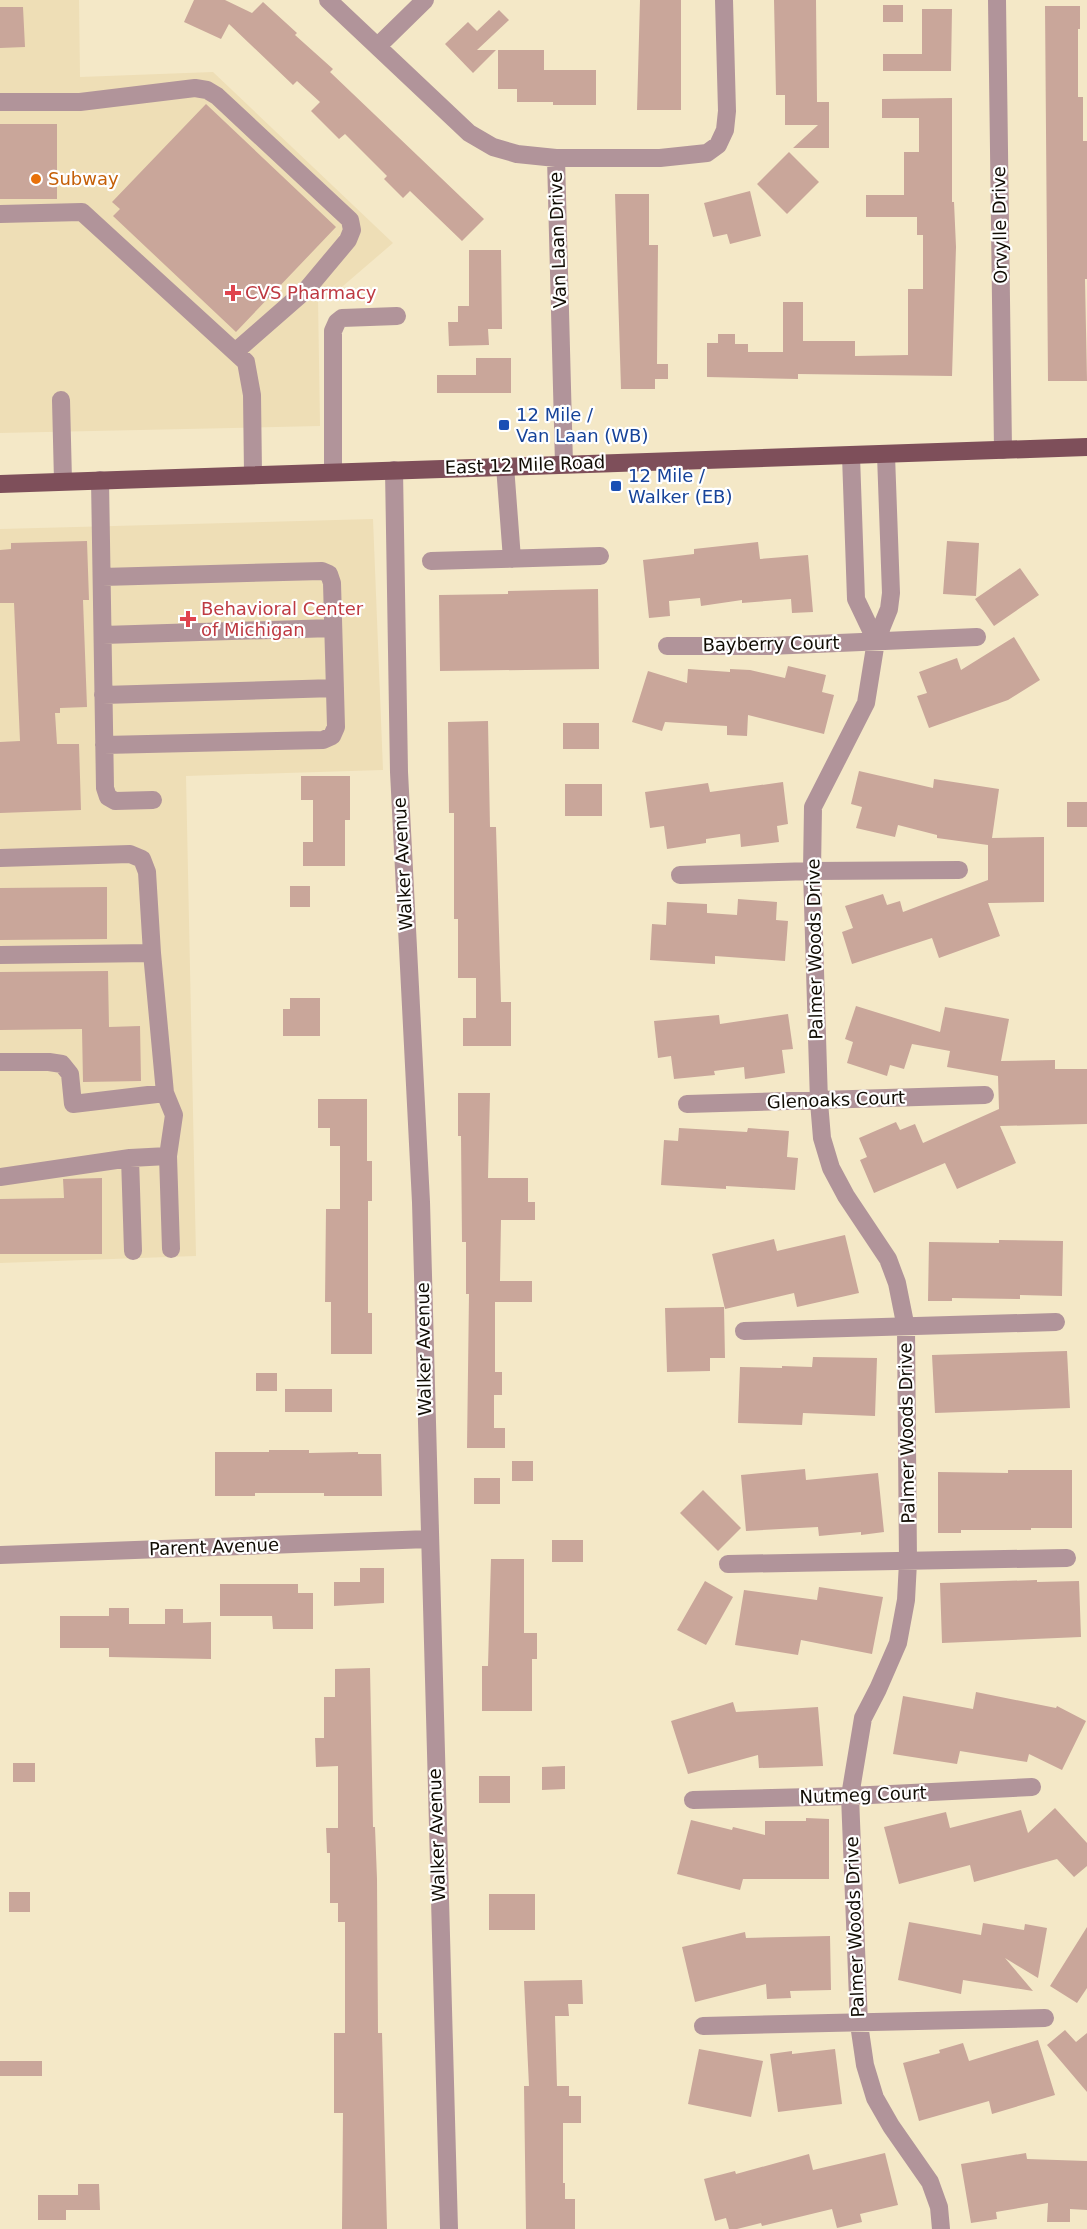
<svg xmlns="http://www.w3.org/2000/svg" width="1087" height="2229" viewBox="0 0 1087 2229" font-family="'DejaVu Sans',sans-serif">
<rect width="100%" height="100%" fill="#f4e8c7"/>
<path fill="#eedeb6" d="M0,0H79L80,77L213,72L393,243L329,298H318L320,426L0,433Z
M373,519L383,770L186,776L196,1256L0,1263V529Z"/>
<path fill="#c9a69a" d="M194,0H225L252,13L263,2L297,33L295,35L333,69L330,72L484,219L462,241L410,191L403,198L384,179L387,176L345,134L339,139L311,111L320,102L297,81L293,85L229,24L221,39L184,22Z
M640,0H681V110H637Z
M774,0H816L817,102H829V148H793L818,125H785V95H776Z
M883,5H903V22H883Z
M1045,6H1080V29H1078V97H1083V141H1087V279H1085L1087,381H1048Z
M0,7H23L25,47L0,48Z
M922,9H952L951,71H883V54H922Z
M499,10L509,20L477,50H496L473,73L445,44L468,22L477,31Z
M498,50H544V70H596V105H553V102H517V89H498Z
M952,98V202H954L956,247L952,376L798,374V379L707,377V343H718V334H735V344H748V352H783V302H803V341H855V356L908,355V289H923V235H917V217H866V195H904V152H919V118H882V99Z
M206,104L336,227L236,332L113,216L120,209L112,202Z
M0,124H57V199H0Z
M789,152L819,182L787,214L757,184Z
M750,191L761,236L730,244L727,234L713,237L704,203Z
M615,194H649V245H658L657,364H668V379H655V389H621Z
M469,250H501L502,329H488L489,345L449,346L448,322H458V306H469Z
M476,358H511V393H437V375H476Z
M87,541L89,600H83L87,707L60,708V713H55L57,744H79L81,810L0,813V742L20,741L14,603H0V550L11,549V543Z
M947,541L979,543L976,596L943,594Z
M758,542L760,559L808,555L813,612L792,613L791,599L742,603V600L701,606L700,598L669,601L670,616L649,618L643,560L694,554V549Z
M1020,568L1039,595L994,626L975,599Z
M598,589L599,669L440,671L439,595L508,594V591Z
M1014,637L1040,680L1008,700L929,728L917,696L927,693L919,672L957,658L961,670Z
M788,666L826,675L822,692L834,695L824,734L748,715L747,736L727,735V726L665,722L662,731L632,722L648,671L687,683L688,669L730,672V669L750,670L785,678Z
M488,721L490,827H496L501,1002H511V1046H463V1018H476V978H458V919H454V813H449L448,722Z
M563,723H599V749H563Z
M859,771L933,788L934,779L999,789L992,838L1044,837V902L988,903L1000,936L939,958L932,938L852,964L842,932L853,928L845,906L883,894L887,905L900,901L903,912L988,880V845L937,838V835L898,825L895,837L856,828L862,807L851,804Z
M301,776H350V820H345V866H303V842H313V800H301Z
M783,782L788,824L777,826L779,842L741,847L740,834L706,839V843L667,849L664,826L650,828L645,792L708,783L710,792Z
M565,784H602V816H565Z
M1067,802H1087V827H1067Z
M290,886H310V907H290Z
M107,887V939L0,940V888Z
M738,899L777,902L776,920L788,921L785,961L715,956V964L650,960L652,924L666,925L667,902L707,904V913L737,915Z
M108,971L109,1027L140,1026L141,1081L83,1082L82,1029L0,1030V972Z
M290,998H320V1036H283V1009H290Z
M856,1006L940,1032L945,1007L1009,1019L1001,1061L1055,1060V1069H1087V1124L1000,1126L1016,1163L957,1189L945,1163L874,1193L860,1160L867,1157L859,1138L896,1122L900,1130L915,1124L923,1143L999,1109L998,1076L947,1067L950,1051L912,1044L904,1069L890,1065L887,1076L847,1063L853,1042L845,1039Z
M788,1014L793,1049L782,1050L785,1073L745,1079L744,1067L714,1071L715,1075L674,1079L671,1056L658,1058L654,1021L719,1015L720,1024Z
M458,1093H490L488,1178H528V1202H535V1220H501L500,1281H532V1302H495V1372H502V1395H494V1428H505V1448H467L469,1294H466V1242H462L461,1136H458Z
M318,1099H367V1161H372V1201H368V1313H372V1354H331V1302H325L326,1209H340V1146H330V1128H318Z
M679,1128L747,1132L748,1128L789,1131L787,1157L798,1158L795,1190L726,1186V1189L661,1185L664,1140L678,1141Z
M102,1178V1254H0V1199L64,1198L63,1179Z
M845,1235L859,1293L797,1307L794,1293L725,1309L712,1254L774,1239L777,1251Z
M999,1240L1063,1241L1062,1296L1020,1295V1299L952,1298V1301H928L929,1242L999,1243Z
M724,1307L725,1358H710V1371L667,1372L665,1308Z
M1067,1351L1070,1408L935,1413L932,1355Z
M813,1357L877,1358L875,1416L803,1413L802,1425L738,1423L740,1367L782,1368V1366L812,1367Z
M256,1373H277V1391H256Z
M285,1389H332V1412H285Z
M269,1450H309V1453L358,1452V1454H381L382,1496H324V1493H255V1496H215V1452H269Z
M512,1461H533V1481H512Z
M805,1469L806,1480L878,1473L884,1532L861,1535V1532L819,1536L818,1527L746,1531L741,1475Z
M1008,1470H1072V1528H1031V1530H961V1533H938V1472L1008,1473Z
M474,1478H500V1504H474Z
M703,1490L741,1528L718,1551L680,1513Z
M552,1540H583V1562H552Z
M491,1559H524V1633H537V1659H532V1711H482V1666H488Z
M360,1568H384V1603L334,1606V1582H360Z
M1037,1580V1582L1079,1581L1081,1637L942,1643L940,1583Z
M705,1581L733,1597L706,1645L677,1630Z
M220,1584H298V1593H313V1629H273L272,1616H220Z
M819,1587L883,1597L872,1654L801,1640L798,1655L735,1645L744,1590L817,1600Z
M109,1608H129V1624H165V1609H183V1623L211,1622V1659L109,1657V1648H60V1616H109Z
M370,1668L373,1827H375L377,1879L378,2033H382L387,2229H342L343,2113H334V2033H345V1922H338V1903H330V1853H327L326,1828H338V1766L316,1767L315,1738H324V1697H335V1669Z
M976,1692L1056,1708L1057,1706L1086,1721L1062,1770L1029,1754L1027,1762L960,1751L957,1764L893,1754L903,1696L973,1709Z
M733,1702L736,1712L818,1707L823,1766L759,1768L758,1755L688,1774L671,1721Z
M13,1763H35V1782H13Z
M565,1766V1789L542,1790V1767Z
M479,1776H510V1803H479Z
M1055,1808L1087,1843V1866L1074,1877L1057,1859L974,1882L970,1865L899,1884L884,1827L946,1812L950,1828L1021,1810L1028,1833Z
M806,1818L829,1819V1879H743L740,1890L677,1874L691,1820L732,1830L733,1827L765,1835V1821H806Z
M9,1892H30V1912H9Z
M489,1894H535V1930H489Z
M909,1922L981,1935L983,1923L1024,1930L1025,1924L1047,1928L1038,1978L1005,1958L1033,1991L963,1980L961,1994L898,1980Z
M1087,1927V1988L1077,2003L1050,1986Z
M745,1932L746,1938L830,1936L831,1990L790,1991L791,1998L767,1999L766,1984L695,2002L682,1947Z
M582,1980L583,2004H568L569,2016H555L557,2086H569V2096H581V2123H563V2183H565V2199H575V2229H526L524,2086H529L524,1981Z
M1065,2030L1076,2042L1087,2033V2092L1047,2045Z
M1038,2040L1055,2095L992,2114L989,2101L919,2121L903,2063L940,2053L939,2050L963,2043L969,2061Z
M699,2049L763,2061L751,2117L688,2104Z
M835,2049L842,2104L778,2112L770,2054L792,2051V2054Z
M0,2061H42V2076H0Z
M885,2153L898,2205L860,2214L862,2222L837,2228L832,2209L762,2226L761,2223L737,2229H729L726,2218L715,2221L704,2179L735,2171L736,2174L809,2154L813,2170Z
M1026,2153L1027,2159L1087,2161V2210L1070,2209V2222H1047L1048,2203L996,2212L997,2219L971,2223L961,2164Z
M78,2184H99L100,2210H66V2220H38V2195H78Z"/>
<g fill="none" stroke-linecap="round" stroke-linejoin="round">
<path stroke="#b1949a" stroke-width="18" d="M328,0L469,133L493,147L517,154L556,158H660L707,153L718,145L725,130L727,111L724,0
M997,0L1003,450
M378,46L425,0
M0,102H80L195,88L207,90L217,96L350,220L352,230L348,240L307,289L235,352
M556,158L564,464
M0,214L82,212L246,362L252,395L253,474
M61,400L63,481
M886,455L891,593L889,609L876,641L866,703L813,807L812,871L819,1102L822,1138L831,1168L846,1196L888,1259L897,1283L906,1328L908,1562L906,1600L898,1643L878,1689L863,1718L850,1796L859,2024L865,2065L875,2098L891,2126L930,2182L939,2207L941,2229
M851,456L856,599L876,641
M505,466L512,559
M394,470L399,772L421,1202L449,2229
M333,471V331L337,322L342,318L397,316
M100,480L105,788L108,797L115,801L153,800
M431,561L600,556
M102,577L322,571L329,574L332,583L336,727L332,736L323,740L104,745
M103,635L333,628
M667,646H769L977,637
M103,695L335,688
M0,858L130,854L142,859L147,872L152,953L165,1093L73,1104L70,1074L62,1064L49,1062H0
M680,875L812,871L959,870
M0,955L152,953
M165,1093L174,1115L168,1156
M687,1104L985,1095
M130,1158L133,1251
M0,1177L130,1158L168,1156L171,1249
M744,1331L1056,1322
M0,1555L429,1539
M728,1564L1067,1558
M693,1800L850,1796L1032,1787
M703,2026L1045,2018"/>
<path stroke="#7e4f5a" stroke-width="18" d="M0,484L1087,447"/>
</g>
<circle fill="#e8710a" stroke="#fff" stroke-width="2" cx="36" cy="179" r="6"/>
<g fill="#e0444e" stroke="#fff" stroke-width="2">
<path d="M230 284h6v6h6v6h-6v6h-6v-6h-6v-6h6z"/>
<path d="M185 610h6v6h6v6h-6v6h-6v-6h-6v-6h6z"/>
</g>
<g fill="#1a4fb4" stroke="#fff" stroke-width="2">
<rect x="498" y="419" width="12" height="12" rx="3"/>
<rect x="610" y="480" width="12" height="12" rx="3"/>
</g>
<g text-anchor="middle" stroke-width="4.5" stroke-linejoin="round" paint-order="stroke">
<g font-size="18" fill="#c56008" stroke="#fff" text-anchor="start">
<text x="48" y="185">Subway</text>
</g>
<g font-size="18" fill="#100c03" stroke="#fff">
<text transform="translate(1000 225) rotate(-91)" y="6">Orvylle Drive</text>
<text transform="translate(558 240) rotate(-92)" y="6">Van Laan Drive</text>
<text transform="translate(525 465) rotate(-2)" y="6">East 12 Mile Road</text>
<text transform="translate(771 644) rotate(-1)" y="6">Bayberry Court</text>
<text transform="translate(403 864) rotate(-93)" y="6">Walker Avenue</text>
<text transform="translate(815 949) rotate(-91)" y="6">Palmer Woods Drive</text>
<text transform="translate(836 1100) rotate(-2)" y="6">Glenoaks Court</text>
<text transform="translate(424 1349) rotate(-91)" y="6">Walker Avenue</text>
<text transform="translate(907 1433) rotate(-91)" y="6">Palmer Woods Drive</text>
<text transform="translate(214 1547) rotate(-2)" y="6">Parent Avenue</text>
<text transform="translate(863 1795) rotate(-2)" y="6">Nutmeg Court</text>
<text transform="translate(437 1835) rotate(-92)" y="6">Walker Avenue</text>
<text transform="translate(855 1927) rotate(-92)" y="6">Palmer Woods Drive</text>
</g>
<g font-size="18" fill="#be3a42" stroke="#fff" text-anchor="start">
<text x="245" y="299">CVS Pharmacy</text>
<text x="201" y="615">Behavioral Center<tspan x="201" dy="21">of Michigan</tspan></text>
</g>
<g font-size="18" fill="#164399" stroke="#fff" text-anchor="start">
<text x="516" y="421">12 Mile /<tspan x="516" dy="21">Van Laan (WB)</tspan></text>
<text x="628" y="482">12 Mile /<tspan x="628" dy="21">Walker (EB)</tspan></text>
</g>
</g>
</svg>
